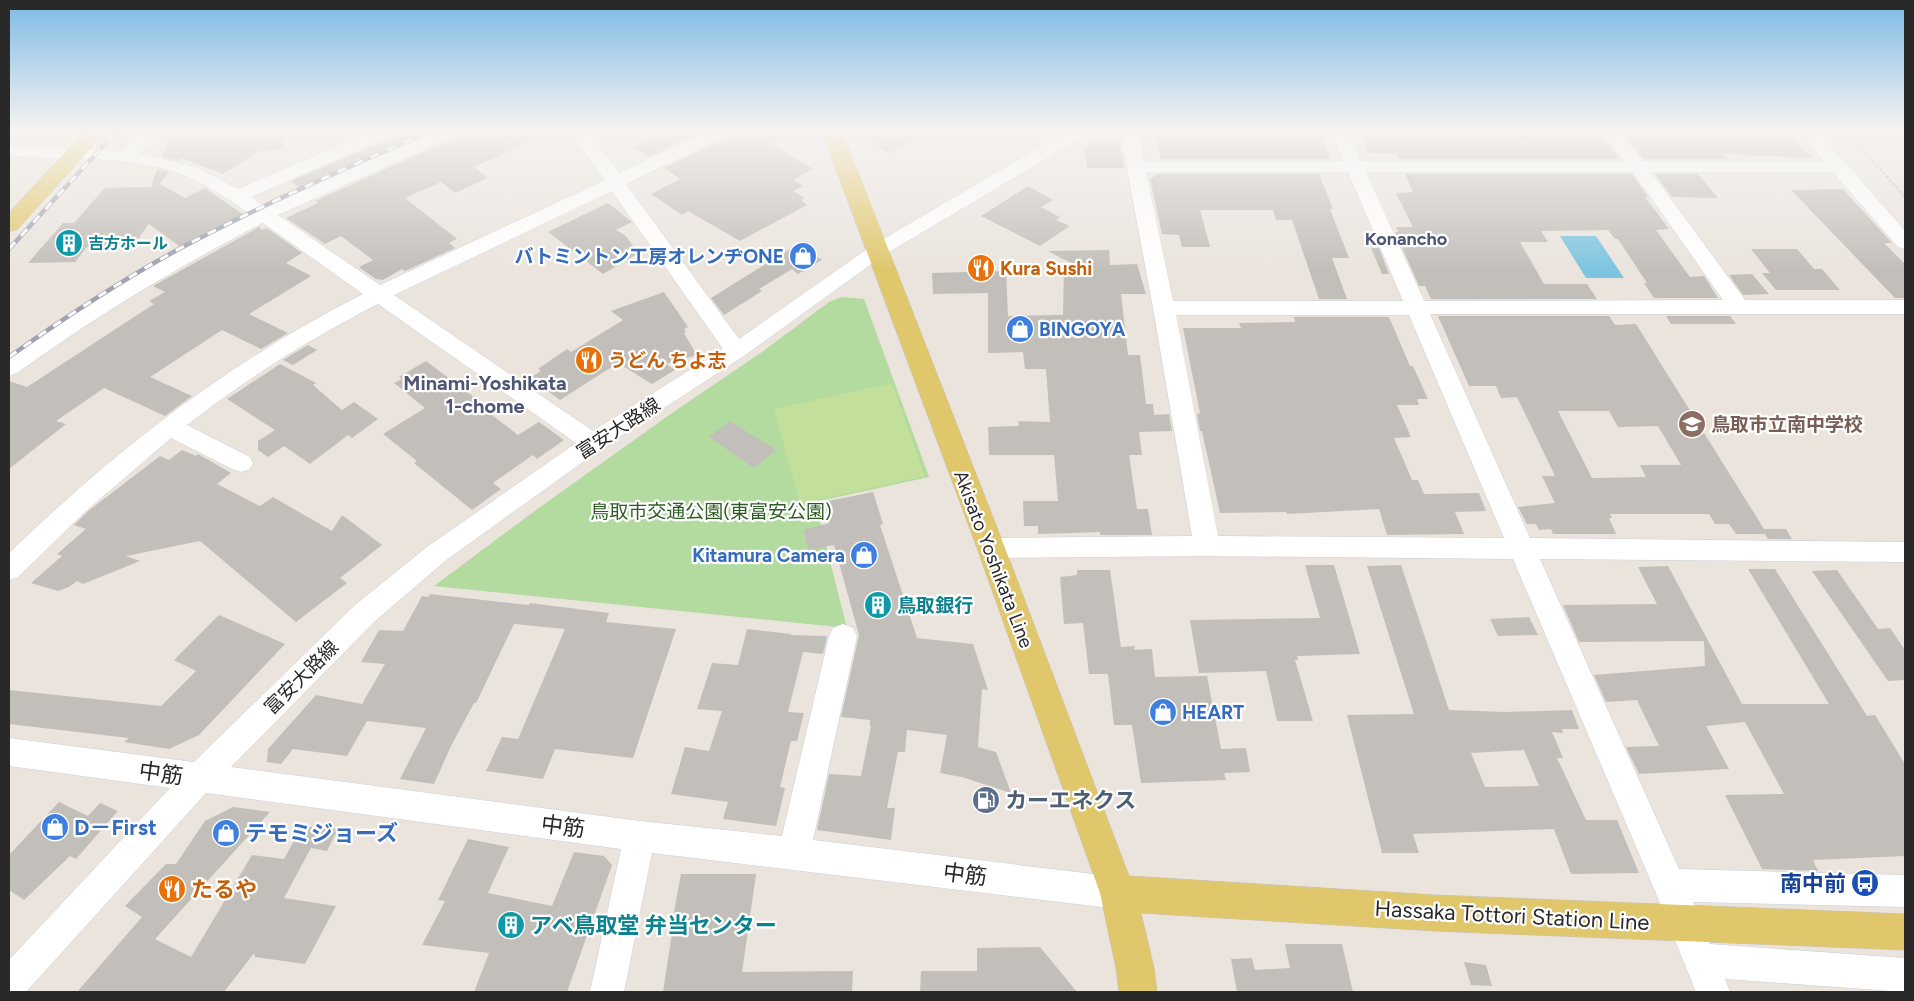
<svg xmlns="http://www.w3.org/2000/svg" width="1914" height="1001" viewBox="0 0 1914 1001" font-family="Figtree,'Noto Sans JP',sans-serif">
<rect width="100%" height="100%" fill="#eae4dd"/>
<path fill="#b3da9f" d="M841,297L864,299L929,477L815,502L847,628L434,586L536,510L672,413L762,352L829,302Z"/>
<path fill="#c2e09c" d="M892,383L925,476L800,504L774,409Z"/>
<path fill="#7cc4e0" d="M1560,236H1596L1624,278H1586Z"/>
<path fill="#c2beb9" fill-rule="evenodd" d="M198,131H288L284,148L257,152L223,174L181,158L178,161L162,157L170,135Z
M398,131H430L301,189L291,181L394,137Z
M461,131H556L474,167L488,178L455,193L441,182L405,198L457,239L449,243L455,248L405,271L402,269L383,280L376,279L359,267L373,260L341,236L325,244L286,218L318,203L315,201L457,137Z
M669,131H702L649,157L634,147Z
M732,131H799L772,144L813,169L793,180L803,186L793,191L805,198L801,200L807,205L740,241L688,211L682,215L651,194L680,179L664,168L728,137Z
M850,131H930L889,153Z
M1154,131H1319L1330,159H1161Z
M1358,131H1599L1620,159H1399L1397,153H1369Z
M1622,131H1786L1812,158L1722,154L1726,159H1644Z
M1102,139L1119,140L1124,168H1087L1085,148H1088V142H1102Z
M157,169L169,172L160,184L185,198L205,188L244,215L182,248L149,224L135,243H124L121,246L87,247L75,262L28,263L63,223H74L105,188L151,187Z
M1158,174H1319L1333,209H1330L1349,258H1332L1347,299H1319L1292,220H1276L1273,210H1200L1210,247H1182L1179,235L1162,234L1150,179Z
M1405,174H1632L1648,197H1645L1669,229L1656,230L1690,277L1704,276L1718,298H1654L1644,283H1647L1618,239H1615L1608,230L1541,231L1548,242H1520L1544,284H1587L1597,299H1431L1425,286H1419L1395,232H1398L1396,227H1413L1396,193L1413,192Z
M1655,174H1698L1718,198L1672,197Z
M1028,186L1053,200L1041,207L1060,217L1056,220L1070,226L1040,246L981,216Z
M1843,189L1892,243H1884L1905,264V298H1895L1791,190Z
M608,203L632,222L616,230L626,236L635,249L640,252L603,274L548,232Z
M259,227L262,230L267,228L302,253L286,263L311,276L249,314L288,333L261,349L222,330L150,377L192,396L165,416L104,388L56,421L66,424L9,469V381L27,387L154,304L149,301L165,292L153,286Z
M798,244L822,260L798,274L792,269L759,289L762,291L724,315L711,298Z
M1371,248H1379L1389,274H1382Z
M1751,249H1797L1814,269H1822L1840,290H1776L1762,273H1770Z
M1109,250L1110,265L1137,264L1146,294H1121L1128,355H1140L1146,404H1153L1154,415L1169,414L1172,431L1139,432L1142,455H1129L1137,509H1148L1152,535H1100V532L1038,534V526H1024L1023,501H1058L1054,455H989L988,427L1019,426L1018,421L1050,422L1046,369H1025L1023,352L988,353V293L933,294L932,273L1006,271L1008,316L1063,315L1064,269H1083L1048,251Z
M1752,274L1769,294L1743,295L1729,275Z
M664,292L688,327L684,329L686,332L684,333L697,355L666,364L675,370L652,384L618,363L560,400L530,378L541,371L538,369L567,349L571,352L623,320L611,311Z
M1438,316H1609L1615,325L1636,324L1764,529H1786L1792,539H1768L1765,534H1736L1729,524H1715L1709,514H1610L1612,518H1609L1616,534H1553L1551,529L1539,530L1536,524H1527L1518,507L1555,503L1542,476H1555L1517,397L1501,398L1496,386H1469ZM1558,411H1609L1618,427L1658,426L1681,465H1640L1646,477L1592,478Z
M1666,316H1730L1736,324H1671Z
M1294,317H1389L1410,366H1413L1428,399H1417L1419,405H1397L1411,437L1394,438L1412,480H1418L1424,494L1479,493L1486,511L1455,512L1464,534L1387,535L1379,509L1287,514L1286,512L1220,513L1202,431H1200L1197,414L1200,413L1183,328H1241L1239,323L1295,322Z
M308,345L317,350L293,365L283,360Z
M426,361L491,410L488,412L518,435L539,422L564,440L537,459L533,455L493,483L501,489L472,510L414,463L417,461L383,434L425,408L394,383L402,379L399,377Z
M280,364L316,383L313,385L342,410L354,402L378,419L352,438L348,435L310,464L284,446L268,457L258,450V441L275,430L227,399Z
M730,421L776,450L754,468L709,437Z
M182,450L196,456L198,454L231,473L217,484L260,506L273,497L332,531L342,515L382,545L340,578L347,583L296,622L200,541L126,556L140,561L83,584L77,581L69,587L58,591L31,583L62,556L57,554L86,529L74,525L87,512L160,456L169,460Z
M873,492L883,524L880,525L917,638L973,644L988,690L982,689L978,747L996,752L1011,793L962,777L940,773L947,735L907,730L905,752H898L887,808H895L891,840L817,830L829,774L861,776L871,726H870V720L841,717L859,635L834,545L808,550L804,530L829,523L824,502Z
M1305,565H1334L1360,654L1297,656L1298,660H1295L1313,721H1277L1266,671L1199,673L1190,620L1320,618Z
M1401,565L1449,710L1505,712L1572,710L1579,729H1562L1563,733L1552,732L1563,758H1557L1586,820H1617L1639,873L1571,874L1554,829L1413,834L1419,853H1382L1347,715L1414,714L1367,566ZM1524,750L1539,786L1485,787L1471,753Z
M1668,566L1742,704H1829L1748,569H1775L1867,716L1875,715L1905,764V856L1813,860L1818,871L1762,869L1725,795L1784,794L1745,722L1706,726L1729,769L1639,774L1626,747L1659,746L1637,700L1606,702L1594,675L1705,666L1704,641L1579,642L1563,605L1657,604L1638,567Z
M1077,570H1110L1121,647L1135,646L1134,650L1152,649L1155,677L1207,676L1221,749L1246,748L1250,772L1224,773L1226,780L1141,783L1132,725H1114L1108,674H1089L1083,623L1064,624L1060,577L1077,575Z
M1837,570L1878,629L1890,628L1905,650V680L1888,681L1812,571Z
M430,594L529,605L530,603L609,613L606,622L676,629L633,758L555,749L543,779L486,771L502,737L518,739L565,629L514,624L476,703H474L451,746L434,784L400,779L426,728L367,721L347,756L293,749L281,764L267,762L268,749L316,695L362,704L385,664L361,662L379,630L403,631L422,596L428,597Z
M219,615L285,644L199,735L169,749L124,742L129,738L9,724V690L161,706L196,671L174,660Z
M1529,617L1538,635L1498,636L1490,619Z
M747,629L791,634V635L827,636L823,654L803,652L788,712L804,713L797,741H791L780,787L785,788L776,826L723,819L728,802L671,794L685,747L709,751L722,711L697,709L712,663L738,665Z
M59,802L88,816L100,803L118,811L76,859L70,856L24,900L9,890V855Z
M233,807L270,812L155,939L191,957L252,855L284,859L302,826L338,829L327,851L311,848L284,898L336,906L305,964L255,957L254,953L224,992H77L142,917L125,906L166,864H176L205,821Z
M468,839L509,847L488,893L552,906L574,852L604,856L612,865L567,992H474L489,953L422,945L445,901L438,900Z
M681,874H756L742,972L853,971L852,992H663L672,933H670Z
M1285,944H1342L1353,992H1237L1231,959L1252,958L1255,970L1290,968Z
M1040,947L1077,992H920L921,971H977V948Z
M1464,962L1486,965L1492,986L1471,985Z"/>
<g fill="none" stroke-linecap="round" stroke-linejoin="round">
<g stroke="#cbced9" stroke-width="1">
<path id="minor" d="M140,131H159L140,154L196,167L238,189L372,131H396L393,135L251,197L265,207L435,131H459L456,135L278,215L380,285L605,180L570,131H588L619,173L707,131H730L727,135L626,184L739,339L870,247L1067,131H1089L1086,135L884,255L744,356L601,449L445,561L375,621L231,767L640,821L782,836L829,636L833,628L843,624L853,628L857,636L813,840L1118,877L1130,881L1134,893L1130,905L1118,909L652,853L624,992H590L621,849L206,793L26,992H9V960L170,788L9,766V738L194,762L355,605L427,547L576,443L378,304C311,338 246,379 187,425L250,457L253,463L250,469L241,472L232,469L171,438L86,511L18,577L9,580V553C115,451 231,360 363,294L263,223C177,267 95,317 17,373L9,376V357C86,303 166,256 250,214C229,199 207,185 184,175C131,155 65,159 9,156V146L123,151ZM612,191L723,349L593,431L394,295Z
M1120,131H1138L1144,161H1343L1330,131H1348L1361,161H1624L1601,131H1619L1643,161H1824L1799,131H1818L1905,231V249L1898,247L1833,172H1651L1745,300H1905V314H1430L1530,538L1905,542V562L1540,559L1679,869L1905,875V907L1693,902L1710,944L1905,958V992L1725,979L1730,992H1696L1655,891L1513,559L1207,556L991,558L982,555L978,548L982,541L991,538L1192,536L1153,308ZM1146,172H1348L1403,301H1173ZM1366,172H1633L1723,300L1424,301ZM1176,315H1409L1504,538L1218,536Z"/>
</g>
<g stroke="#c3c3c3" stroke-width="1">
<path id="major" d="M85,131H106L17,230L9,231V213Z
M822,131H842L1005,548L1129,876L1435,895L1905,914V950L1435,931L1141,913L1154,968L1157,992H1119L1116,968L1100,893L977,548Z"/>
</g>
<path stroke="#c3c3c3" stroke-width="2.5" stroke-dasharray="3 2" stroke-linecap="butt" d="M1846,131L1905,197
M1888,131L1905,150"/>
<use href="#minor" fill="#fff" fill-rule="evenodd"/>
<use href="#major" fill="#e0c76c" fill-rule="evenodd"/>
<g stroke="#a0a2b1" stroke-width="4.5">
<path id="rail" d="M9,249L117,131
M9,357C64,318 120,281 179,249C261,205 346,168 431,131"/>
</g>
<use href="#rail" stroke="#fff" stroke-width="3" stroke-dasharray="9" stroke-linecap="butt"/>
</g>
<linearGradient id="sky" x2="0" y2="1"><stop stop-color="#7dbae5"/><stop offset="0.48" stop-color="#f6f3f0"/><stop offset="1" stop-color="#f6f3f0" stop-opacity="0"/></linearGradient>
<rect width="1914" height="271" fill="url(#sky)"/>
<defs>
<g id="building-disc" transform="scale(1.4375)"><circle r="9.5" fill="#0f9aa8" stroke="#fff"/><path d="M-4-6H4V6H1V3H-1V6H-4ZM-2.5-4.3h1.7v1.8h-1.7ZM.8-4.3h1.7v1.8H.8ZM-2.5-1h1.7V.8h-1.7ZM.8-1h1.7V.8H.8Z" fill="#fff"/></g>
<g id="shop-disc" transform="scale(1.4375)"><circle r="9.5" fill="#3f7fe0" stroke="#fff"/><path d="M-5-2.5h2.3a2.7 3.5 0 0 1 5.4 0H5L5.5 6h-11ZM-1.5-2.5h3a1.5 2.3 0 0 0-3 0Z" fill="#fff"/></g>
<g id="restaurant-disc" transform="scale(1.4375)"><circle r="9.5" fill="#e8710a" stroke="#fff"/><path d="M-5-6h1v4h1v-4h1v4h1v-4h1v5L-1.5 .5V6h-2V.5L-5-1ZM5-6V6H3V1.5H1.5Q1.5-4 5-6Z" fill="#fff"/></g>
<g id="school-disc" transform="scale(1.4375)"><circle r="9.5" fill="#8d6e63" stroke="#fff"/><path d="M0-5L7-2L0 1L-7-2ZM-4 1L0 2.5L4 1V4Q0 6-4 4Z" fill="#fff"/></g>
<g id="fuel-disc" transform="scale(1.4375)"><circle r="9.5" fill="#5c6f8a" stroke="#fff"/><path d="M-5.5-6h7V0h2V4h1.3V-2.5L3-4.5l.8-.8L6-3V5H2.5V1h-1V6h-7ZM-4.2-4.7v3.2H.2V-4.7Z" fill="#fff"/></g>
<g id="bus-disc" transform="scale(1.4375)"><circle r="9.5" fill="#1a4fb4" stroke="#fff"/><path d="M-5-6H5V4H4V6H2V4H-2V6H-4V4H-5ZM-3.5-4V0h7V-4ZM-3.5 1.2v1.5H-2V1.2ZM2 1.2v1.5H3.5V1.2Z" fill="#fff"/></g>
</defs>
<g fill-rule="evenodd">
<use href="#building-disc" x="69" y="243"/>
<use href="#shop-disc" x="803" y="256"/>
<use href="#restaurant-disc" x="981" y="268"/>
<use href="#shop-disc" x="1020" y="329"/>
<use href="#restaurant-disc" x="589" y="360"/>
<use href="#school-disc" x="1692" y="424"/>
<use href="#shop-disc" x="864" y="555"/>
<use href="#building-disc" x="878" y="605"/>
<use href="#shop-disc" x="1163" y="712"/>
<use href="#fuel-disc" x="986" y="800"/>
<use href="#shop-disc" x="55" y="827"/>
<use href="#shop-disc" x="226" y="833"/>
<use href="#bus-disc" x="1865" y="883"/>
<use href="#restaurant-disc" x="172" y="889"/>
<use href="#building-disc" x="511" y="925"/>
</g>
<g text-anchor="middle" stroke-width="4.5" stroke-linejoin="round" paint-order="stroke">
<g font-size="16" font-weight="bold" fill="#0d838f" stroke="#fff" text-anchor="start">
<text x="88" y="249">吉方ホール</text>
</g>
<g font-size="18" font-weight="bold" fill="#4f5574" stroke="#fff">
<text x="1406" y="245">Konancho</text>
</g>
<g font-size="19" font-weight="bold" fill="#366cbe" stroke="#fff" text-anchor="end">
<text x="784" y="263">バトミントン工房オレンヂONE</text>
<text x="1039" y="336" text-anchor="start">BINGOYA</text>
<text x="845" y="562">Kitamura Camera</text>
<text x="1182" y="719" text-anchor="start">HEART</text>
</g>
<g font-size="19" font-weight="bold" fill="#c56008" stroke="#fff" text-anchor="start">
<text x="1000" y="275">Kura Sushi</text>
<text x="608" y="367">うどん ちよ志</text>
</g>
<g font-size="19" font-weight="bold" fill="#785e54" stroke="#fff" text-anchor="start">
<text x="1711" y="431">鳥取市立南中学校</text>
</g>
<g font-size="19" fill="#292929" stroke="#fff">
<text transform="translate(618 428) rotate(-33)" y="7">富安大路線</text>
<text transform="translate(994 559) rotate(69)" y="7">Akisato Yoshikata Line</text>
<text transform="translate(301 677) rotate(-45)" y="7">富安大路線</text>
</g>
<g font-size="19" fill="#2d5d22" stroke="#fff">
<text x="711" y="518">鳥取市交通公園(東富安公園)</text>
</g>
<g font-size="19" font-weight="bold" fill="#0d838f" stroke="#fff" text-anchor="start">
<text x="897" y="612">鳥取銀行</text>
</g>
<g font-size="20" font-weight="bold" fill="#4f5574" stroke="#fff">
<text x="485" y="390">Minami-Yoshikata<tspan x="485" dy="23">1-chome</tspan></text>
</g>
<g font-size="22" fill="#292929" stroke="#fff">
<text transform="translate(161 773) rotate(8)" y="8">中筋</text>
<text transform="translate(563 826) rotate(7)" y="8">中筋</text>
<text transform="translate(965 874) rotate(7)" y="8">中筋</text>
<text transform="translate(1512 915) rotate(3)" y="8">Hassaka Tottori Station Line</text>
</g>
<g font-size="22" font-weight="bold" fill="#4e5e75" stroke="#fff" text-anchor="start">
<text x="1005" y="808">カーエネクス</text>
</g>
<g font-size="22" font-weight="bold" fill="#366cbe" stroke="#fff" text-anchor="start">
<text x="74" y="835">D－First</text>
<text x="245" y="841">テモミジョーズ</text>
</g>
<g font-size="22" font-weight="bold" fill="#164399" stroke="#fff" text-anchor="end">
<text x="1846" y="891">南中前</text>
</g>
<g font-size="22" font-weight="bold" fill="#c56008" stroke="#fff" text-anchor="start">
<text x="191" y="897">たるや</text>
</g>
<g font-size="22" font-weight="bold" fill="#0d838f" stroke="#fff" text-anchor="start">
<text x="530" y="933">アベ鳥取堂 弁当センター</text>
</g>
</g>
<rect width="1914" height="1001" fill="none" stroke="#292929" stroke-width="20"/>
</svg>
